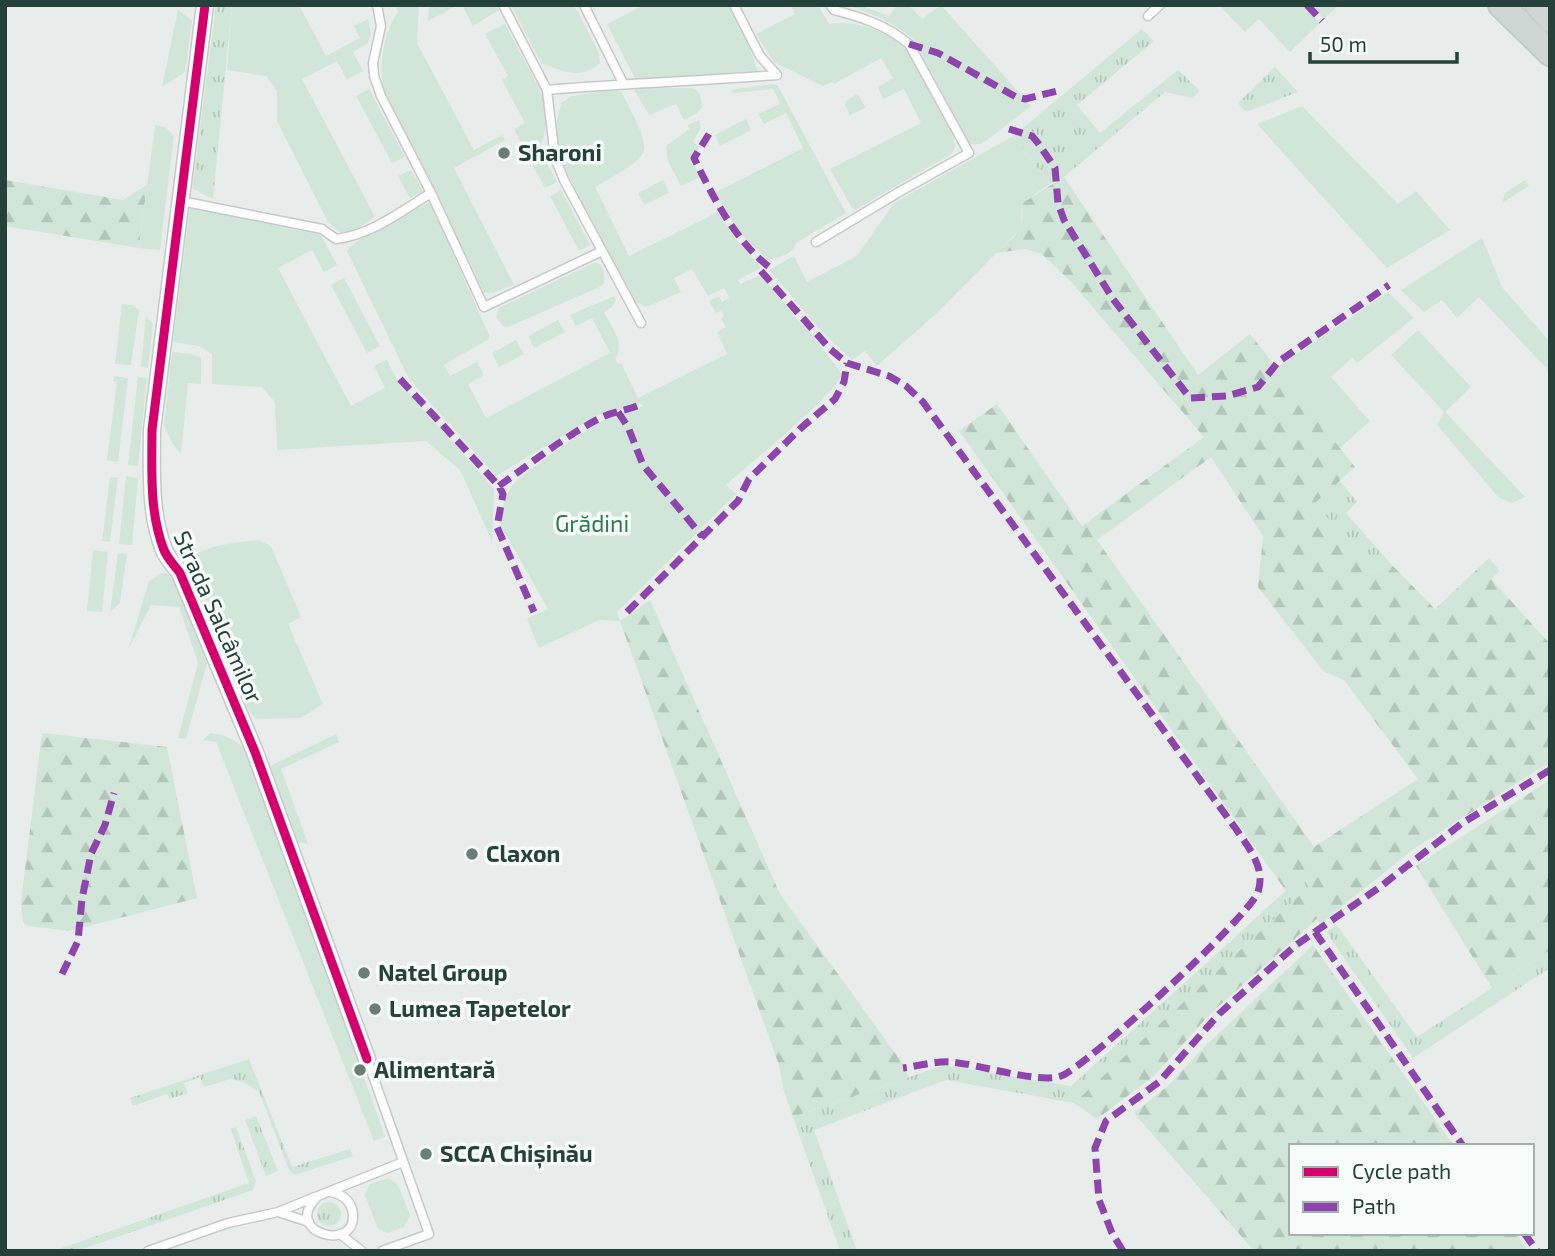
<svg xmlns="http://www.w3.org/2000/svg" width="1555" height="1256" viewBox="0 0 1555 1256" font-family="'Exo 2',sans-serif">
<defs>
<pattern id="grass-tufts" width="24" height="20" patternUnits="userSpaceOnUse" patternTransform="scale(1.75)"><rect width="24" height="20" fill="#d1e6d8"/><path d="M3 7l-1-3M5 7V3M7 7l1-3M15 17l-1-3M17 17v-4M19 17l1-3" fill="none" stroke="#b3c6ba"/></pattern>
<pattern id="forest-firs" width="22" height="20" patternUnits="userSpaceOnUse" patternTransform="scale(1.75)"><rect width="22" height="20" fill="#d1e6d8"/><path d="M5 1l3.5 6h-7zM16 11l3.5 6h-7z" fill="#b3c6ba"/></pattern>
</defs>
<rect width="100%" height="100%" fill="#e8edeb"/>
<path fill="url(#grass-tufts)" d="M216,5H232L213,199L192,188Z
M1142,29L1154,41L1077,105L1100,133L1178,70L1200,91L1192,98L1165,92L1064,177L1050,184L1013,136Z
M1275,67L1298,92L1246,112L1238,103Z
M1339,480L1357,502L1346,513L1393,566L1367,572L1315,502Z
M1302,876L1330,916L1320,924L1300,896L1074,1103L946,1080L814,1130L857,1251H840L793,1117L944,1065L1071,1086Z
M1337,925L1417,1037L1550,950V968L1413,1058L1326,932Z
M249,1059L292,1167L350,1149L353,1156L295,1175L289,1170L259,1092L245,1083L231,1079L204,1087L200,1077L184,1083L188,1093L170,1099L167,1094L133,1106L130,1098Z
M256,1116L278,1171L266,1176L245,1120Z
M236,1127L256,1181L253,1190L77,1251H53L249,1183L231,1129Z
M317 1214a12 12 0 1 1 24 0a12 12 0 1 1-24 0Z"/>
<path fill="url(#forest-firs)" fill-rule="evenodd" d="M1064,177L1198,375L1250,334L1355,467L1316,502L1367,572L1393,566L1435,609L1489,558L1500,571L1491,579L1550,644V762L1415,848L1330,916L1302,877L1286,891L959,431L997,404L1082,526L1204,437L1072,283L1042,254L1025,249L996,253C1016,234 1025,232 1022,203ZM1211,457L1263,536L1258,587L1324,672L1344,680L1418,779L1314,847L1097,540Z
M5,180L123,200L147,185L139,248L5,226Z
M650,600L780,894L903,1064L909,1077L793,1117L783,1088L779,1065L620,621Z
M42,733L167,747L197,898L70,931L28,926L23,922L21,902Z
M1550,780V950L1492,988L1416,866Z
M1300,895L1317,919L1211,1013L1154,1076L1097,1119L1074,1103Z
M1313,945L1454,1146H1291V1233H1516L1528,1251H1254L1134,1113L1169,1085L1201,1050Z"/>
<path fill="#d1e6d8" d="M232,5H299L326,56L360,38L354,26L368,19L371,34L368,43L353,52L363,71L347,80L337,61L302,79L375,217L352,232H340L328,222L277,121V91L266,76L227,70Z
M395,5H419L417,43L474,150L502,135L505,140L454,168L514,285L494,292L484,293L427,174L385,95C377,69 383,34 398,12Z
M429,5H458L428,21Z
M462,5H497L499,10L473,26Z
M511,5H574L598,51L600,63C580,81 563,71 541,63Z
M644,5H729L746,38L758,72L636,80L607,24Z
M790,5H818L829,24C858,19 888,32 909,52L953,133L955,148L951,154L855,210L852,208L830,169L921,123L904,89L883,99L878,87L893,78L881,58L834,84L832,82L823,86L774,62L756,34L795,14Z
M848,5H860L889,16L897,5H909L922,19L941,5L1031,106L982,144H970L912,37L881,18Z
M1222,5H1302L1320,23L1290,52L1259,19L1245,32L1221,7Z
M1311,5H1339L1324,19Z
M178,10L192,20L185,72L162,87Z
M505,24L542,94L547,122L541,147L527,154L514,129L525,123L502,80L508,76L485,34Z
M773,84L778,86L846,213L796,243C792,255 779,257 768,260L742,235L714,193L803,148L786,113L764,124L758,114L780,104L773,89L734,93L730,90Z
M633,88H692C701,91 701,98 702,107L697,113L684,120L676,104L649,115Z
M369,89L405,157L392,163L356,96Z
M613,90L621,92L624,97C630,110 647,138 644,150C643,162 605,181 595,187L629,256L718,212L734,237L761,268L738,280L740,284L761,275L801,324L805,326L842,374C836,394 747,466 726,485L736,494L617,612L620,621L599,620L539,648L527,619L548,609L501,526C502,515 503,499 510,489C519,474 595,423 612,416C623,413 633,412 643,406L640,403L629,408L597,415L496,476L409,379L347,251C355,237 413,211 430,202L489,335V339L444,365L450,376L477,362L484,375L468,384L486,418L610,353L592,318L576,326L570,315L614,296L616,300L612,307L604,312C611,326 626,345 615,359L618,364L621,363L638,398L727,354L717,332L726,327L721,319L724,316L721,311L716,313L709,301L719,296L722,302L729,298L724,288L708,296L692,269L674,278L681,292L646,307L634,301L559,158L555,130L561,103L572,96Z
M855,95L859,96L866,108L850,115L845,105L846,101Z
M1302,106L1398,204L1416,191L1450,230L1387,268L1257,124Z
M746,119L751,130L720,146L715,135Z
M699,120L701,128L693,141L699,148L691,159L700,177L681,186L668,161L666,146L689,129L688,125Z
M155,125L165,127L174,136L160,250L139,248Z
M1013,136L1050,184L1022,203L1021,228L939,311L877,366L865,351L852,360L824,334L769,270L794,256L807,282L857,256L894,203Z
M543,156L557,182L545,188L531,162Z
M411,170L423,191L410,198L398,176Z
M663,180L669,193L644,205L638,193Z
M1525,180L1529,186L1502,203L1505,193Z
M561,190L590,245L579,251L550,196Z
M190,207L321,235L337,265L324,272L312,250L278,268L351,406L385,388L374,366L387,360L396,378L494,489L492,541L460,470L426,441L277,450L275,402L262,387L212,384V354L199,346L173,342Z
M1482,238L1502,287L1550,342V372L1479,297L1457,318L1442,300L1424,312L1401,290Z
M596,262C604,265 605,276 604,284L595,289L508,327L503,326L496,317L499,308Z
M344,278L380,346L367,353L331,285Z
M1388,292L1414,318L1357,363L1352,358L1331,377L1370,421L1340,448L1276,368Z
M122,304L133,305L139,310L131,365L115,364Z
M146,316L153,324L148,368L141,367Z
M558,320L565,332L534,348L528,336Z
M1418,330L1471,387L1445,412L1525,497L1512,503L1499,498L1437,425L1444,412L1391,355Z
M516,340L524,354L499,367L492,353Z
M172,352L192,354L201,358V384L188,383L181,454L172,443L164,425Z
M114,376L128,378L118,462L107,460L117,382L113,381Z
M138,377L147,378L138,466L128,465Z
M126,476L138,478L132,545L119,544Z
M110,477L118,478L110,542L102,541Z
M258,540L271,546L301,617L288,624L323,704L301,718L256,719L249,711L190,561C200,544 239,543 258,540Z
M93,550L108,552L102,612L87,611Z
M118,553L127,554L120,603L110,612Z
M162,573L168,574L173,580L207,663L186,739L178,738L198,663L179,607L151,605L128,650L149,581Z
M210,733C231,735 241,743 252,760L385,1137L374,1141L216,742L203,740Z
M336,734L339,742L281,769L308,844L296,842L268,767Z
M388,1178L398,1185L410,1215L404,1227L388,1233L378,1229L365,1195L370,1184Z"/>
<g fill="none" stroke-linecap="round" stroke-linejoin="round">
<g stroke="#c5cac8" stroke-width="11">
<path id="lane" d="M377,5L381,26L373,63L374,76L381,96L431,193L484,307L602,251
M503,5L547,90L555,158L564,180L641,323
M584,5L623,83
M734,5L760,56L777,75
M1148,16L1160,5
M547,90C624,83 700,81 777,75
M181,201L322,229L336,239C371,235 402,211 431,193
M816,242L899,192L969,153L909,44C886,25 861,17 834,10L830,5
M367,1059L429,1234L382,1251
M331,1192C340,1194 349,1199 352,1209C363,1255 278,1234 318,1196L403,1162
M278,1212L309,1222
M340,1234L362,1251
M148,1251L228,1223L278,1212L315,1197"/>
</g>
<g stroke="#c5cac8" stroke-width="19">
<path id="street" d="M205,5L152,430C152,470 149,512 164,550C167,558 175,566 180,573L255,752L367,1059"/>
</g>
<g stroke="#c3ccc9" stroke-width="28">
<path id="primary" d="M1501,5L1550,53
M1538,5L1550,19"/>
</g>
<use href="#lane" stroke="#fcfcfc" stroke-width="8"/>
<use href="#street" stroke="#fcfcfc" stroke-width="16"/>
<use href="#primary" stroke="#cfd7d5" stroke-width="24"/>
<path stroke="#8e44ad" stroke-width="7" stroke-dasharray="14 7" stroke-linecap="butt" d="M1307,5L1322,21
M909,44L938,53L1016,97L1025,99L1057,91
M1009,129L1032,136L1038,143L1055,168L1058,203L1064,220L1113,299L1190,398L1227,396L1258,387L1278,362L1389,285
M709,134L694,158C713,197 734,239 769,267
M761,271L830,349L847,363L889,376L906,386L923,402L1236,829C1249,848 1266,868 1258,892C1249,917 1086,1067 1061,1076C1038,1084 978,1064 951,1062C935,1061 918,1066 903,1068
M400,379L499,486L503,494L497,527L534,612
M618,412L628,427L643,465L702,536
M499,486C531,463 564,437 600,418C614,411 627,411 642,404
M627,612L738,501L749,479L801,428L835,399L844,382L847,363
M1315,932L1463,1146
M62,974L78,941L82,899L91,854L105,825L114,793
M1524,1233L1537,1251
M1123,1251L1112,1233L1099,1200L1095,1148L1106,1121L1159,1082L1219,1014L1296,945L1380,887L1461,824L1550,770"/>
<g stroke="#f7fbf9" stroke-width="13">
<path id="cycleway" d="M205,5L152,430C152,470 149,512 164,550C167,558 175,566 180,573L255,752L367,1059"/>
</g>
<use href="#cycleway" stroke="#d6006c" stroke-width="9"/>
</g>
<g fill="#697e78" stroke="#f7fbf9" stroke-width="2.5">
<circle cx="504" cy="153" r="7"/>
<circle cx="472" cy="854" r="7"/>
<circle cx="364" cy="973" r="7"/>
<circle cx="375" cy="1009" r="7"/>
<circle cx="360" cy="1070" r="7"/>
<circle cx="426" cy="1154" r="7"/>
</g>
<g text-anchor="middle" stroke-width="7" stroke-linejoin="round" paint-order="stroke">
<g font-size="23" font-weight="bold" fill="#24423a" stroke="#f7fbf9" text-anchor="start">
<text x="518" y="161">Sharoni</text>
<text x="486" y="862">Claxon</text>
<text x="378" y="981">Natel Group</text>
<text x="389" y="1017">Lumea Tapetelor</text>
<text x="374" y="1078">Alimentară</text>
<text x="440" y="1162">SCCA Chișinău</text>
</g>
<g font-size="23" fill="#2d7a4b" stroke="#f7fbf9">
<text x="592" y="532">Grădini</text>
</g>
<g font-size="23" fill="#24423a" stroke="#f7fbf9">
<text transform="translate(218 617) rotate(66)" y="8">Strada Salcâmilor</text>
</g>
</g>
<rect width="1555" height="1256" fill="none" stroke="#24423a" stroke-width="14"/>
<rect x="1289" y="1144" width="245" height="91" fill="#f7fbf9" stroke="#a3b1ad" stroke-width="2"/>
<rect x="1303" y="1167" width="35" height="10" fill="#d6006c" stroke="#a3b1ad" stroke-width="2"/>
<text x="1352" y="1179" font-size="21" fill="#24423a">Cycle path</text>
<rect x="1303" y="1202" width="35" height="10" fill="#8e44ad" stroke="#a3b1ad" stroke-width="2"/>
<text x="1352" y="1214" font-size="21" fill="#24423a">Path</text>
<path d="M1310 52v10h147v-10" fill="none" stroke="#24423a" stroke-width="3.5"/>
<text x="1320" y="52" font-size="21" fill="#24423a" stroke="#f7fbf9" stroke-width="5" paint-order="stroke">50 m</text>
</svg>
